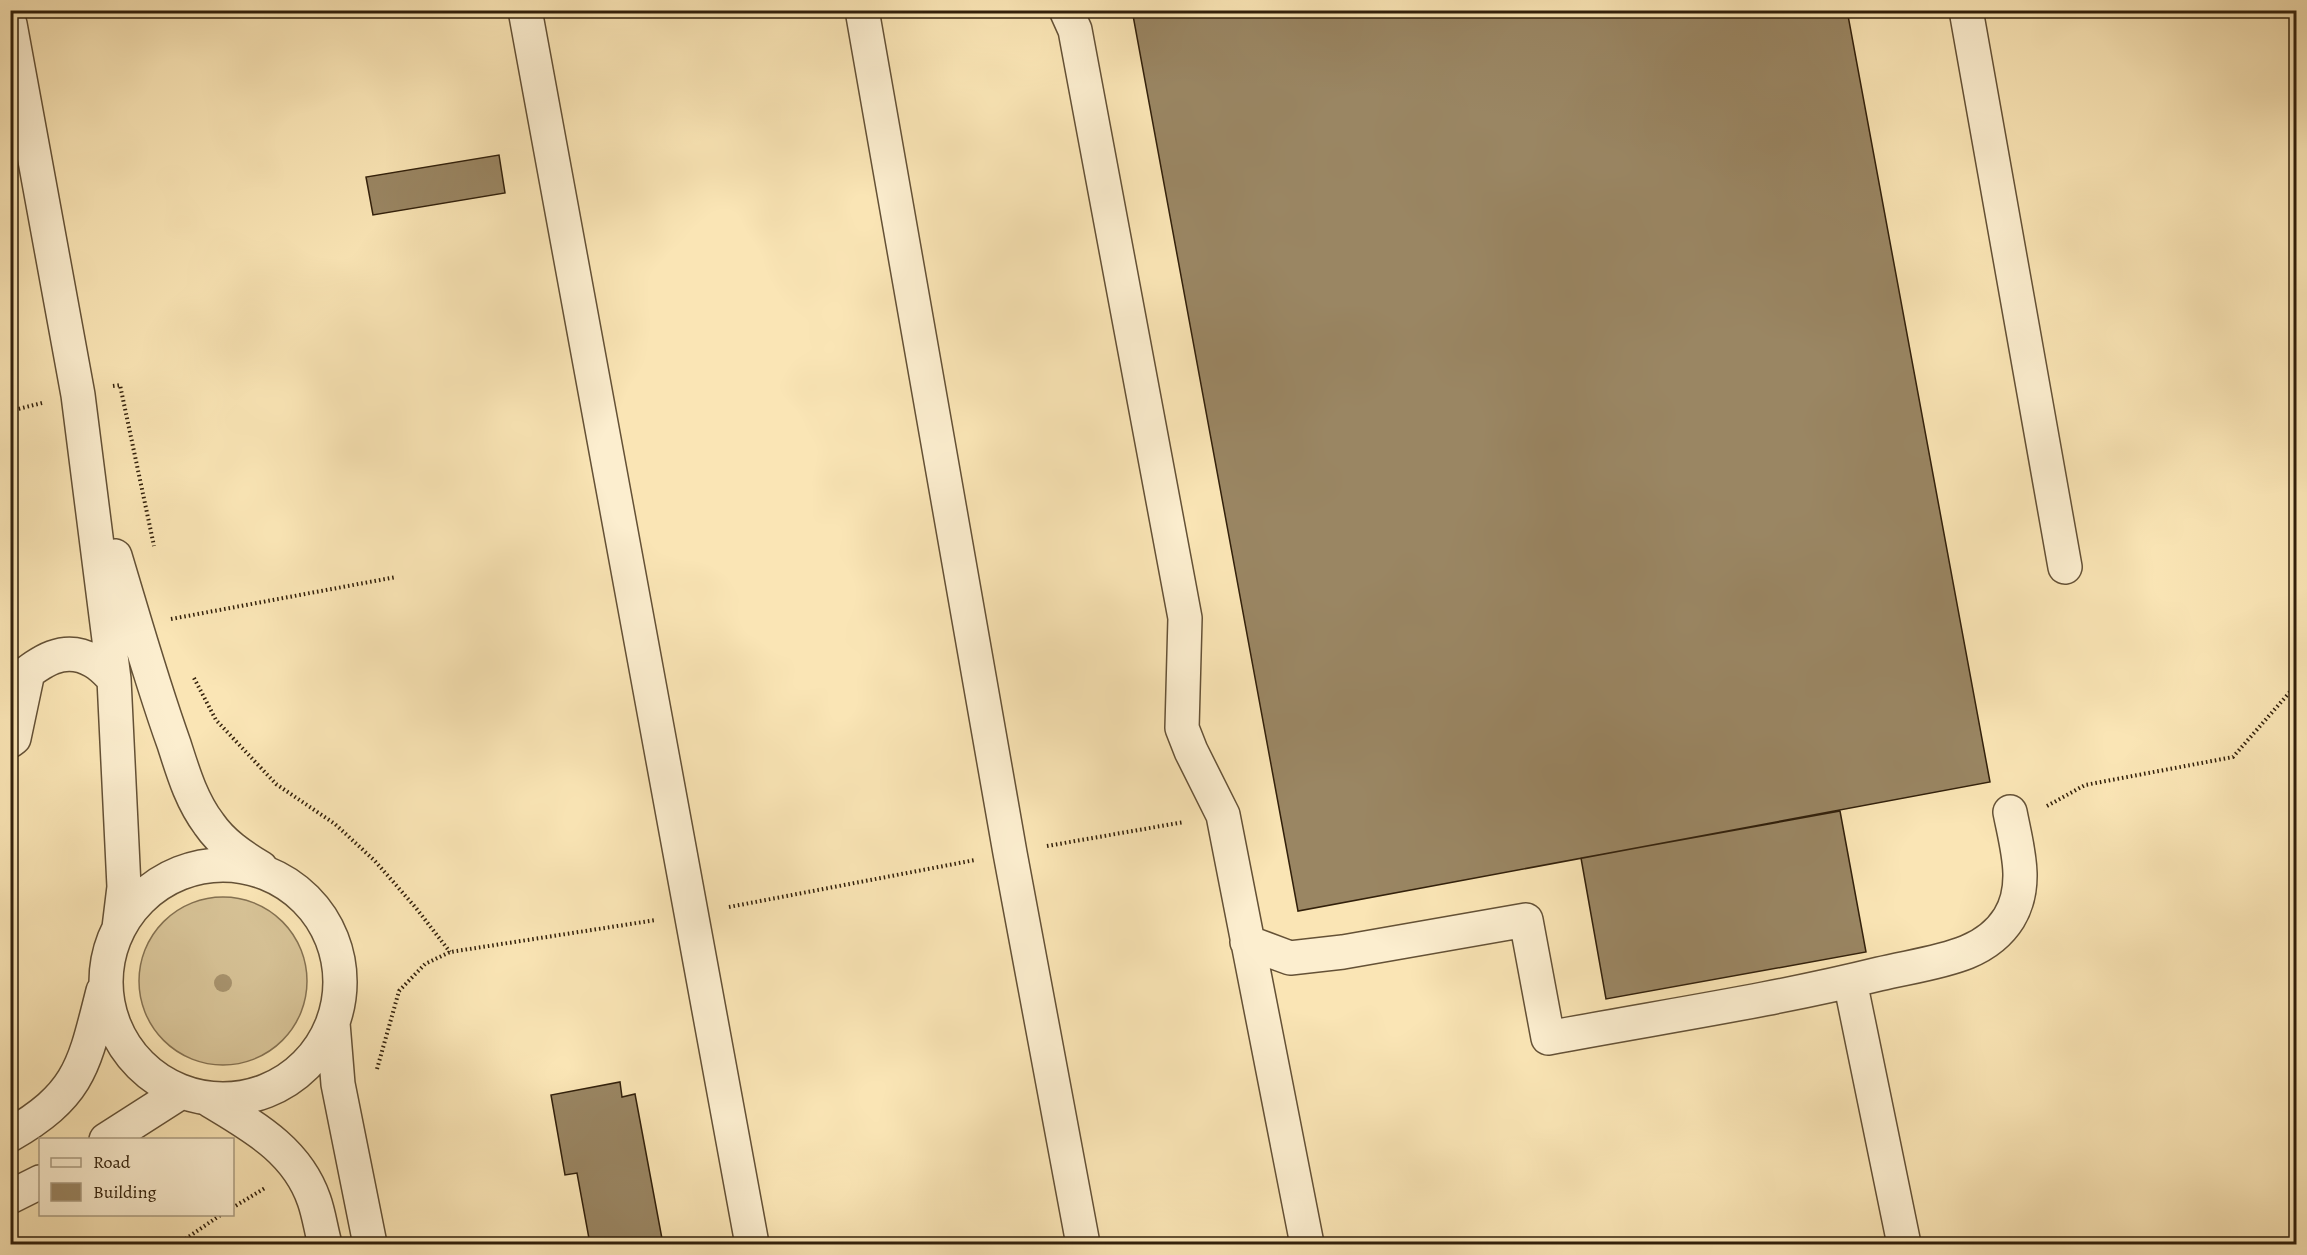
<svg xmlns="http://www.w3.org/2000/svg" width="2307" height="1255" viewBox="0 0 2307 1255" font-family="Alegreya,serif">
<rect width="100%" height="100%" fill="#fae5b5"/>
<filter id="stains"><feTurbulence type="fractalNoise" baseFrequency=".00333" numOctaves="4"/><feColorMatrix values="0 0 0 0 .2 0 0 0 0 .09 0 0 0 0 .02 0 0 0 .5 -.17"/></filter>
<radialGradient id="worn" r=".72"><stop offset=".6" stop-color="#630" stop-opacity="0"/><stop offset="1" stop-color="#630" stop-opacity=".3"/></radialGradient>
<path fill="#d8c498" stroke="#857252" stroke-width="1.5" d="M139 981a84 84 0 1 1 168 0a84 84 0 1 1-168 0Z"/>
<path fill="#9a8663" stroke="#32200b" stroke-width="1.5" d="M1132,10H1847L1990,782L1298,911Z
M499,155L505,193L373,215L366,177Z
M1840,811L1866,952L1606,999L1581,858Z
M620,1082L622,1097L635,1094L663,1244H590L577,1173L565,1175L551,1095Z"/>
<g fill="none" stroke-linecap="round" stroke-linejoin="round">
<g stroke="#645136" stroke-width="36">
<path id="minor" d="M525,10L752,1244
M862,10L1010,853L1083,1244
M1066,10L1075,30L1185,618L1182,728L1191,751L1223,815L1307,1244
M1966,10L2065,567
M10,24L78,395L114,679L124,887L119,928
M115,556C134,619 152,683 174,744C183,772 191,800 209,824C222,843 241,856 261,868
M10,686C35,667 60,642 93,661C101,665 108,673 114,679
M10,741L14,738L28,672
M106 982a117 117 0 1 1 234 0a117 117 0 1 1-234 0Z
M1247,942L1290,958L1343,952L1526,920L1548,1038C1659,1017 1770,1001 1879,974C1908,967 1940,963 1967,952C1984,945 1999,934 2009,918C2029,885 2017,848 2010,812
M1850,981L1904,1244
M333,1023L338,1084L370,1244
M206,1098C250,1125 296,1148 314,1200C319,1214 321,1230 325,1244
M10,1135C81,1094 84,1065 103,991
M106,1140L181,1092
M10,1197L40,1182"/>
</g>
<path stroke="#32200b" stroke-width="4" stroke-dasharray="1.5 3" stroke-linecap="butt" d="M113,386L120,385L154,546
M10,411L42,403
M171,619L396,577
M194,678L216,720L276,784L335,824L375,861L416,908L450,952
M2047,806L2085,785L2233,757L2296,685
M1047,846L1184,822
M729,907L975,860
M377,1069L399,991L425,964L450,952L656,920
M232,1208L265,1188
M178,1244L222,1214"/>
<use href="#minor" stroke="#fceecf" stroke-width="33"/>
</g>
<circle fill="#a8946f" cx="223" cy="983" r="9"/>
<rect width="2307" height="1255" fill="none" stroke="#fae5b5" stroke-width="36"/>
<rect x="12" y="12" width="2283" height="1231" fill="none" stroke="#32200b" stroke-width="3"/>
<rect x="18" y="18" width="2271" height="1219" fill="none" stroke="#32200b" stroke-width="1.5"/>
<rect x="39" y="1138" width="195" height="78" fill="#fceecf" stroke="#ab9c81" stroke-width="1.5"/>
<rect x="51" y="1158" width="30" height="9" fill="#fceecf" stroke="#ab9c81" stroke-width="1.5"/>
<text x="93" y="1168" font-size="18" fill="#32200b">Road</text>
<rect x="51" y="1183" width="30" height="18" fill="#9a8663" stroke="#ab9c81" stroke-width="1.5"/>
<text x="93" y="1198" font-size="18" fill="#32200b">Building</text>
<rect width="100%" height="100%" filter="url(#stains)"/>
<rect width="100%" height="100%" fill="url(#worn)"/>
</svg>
